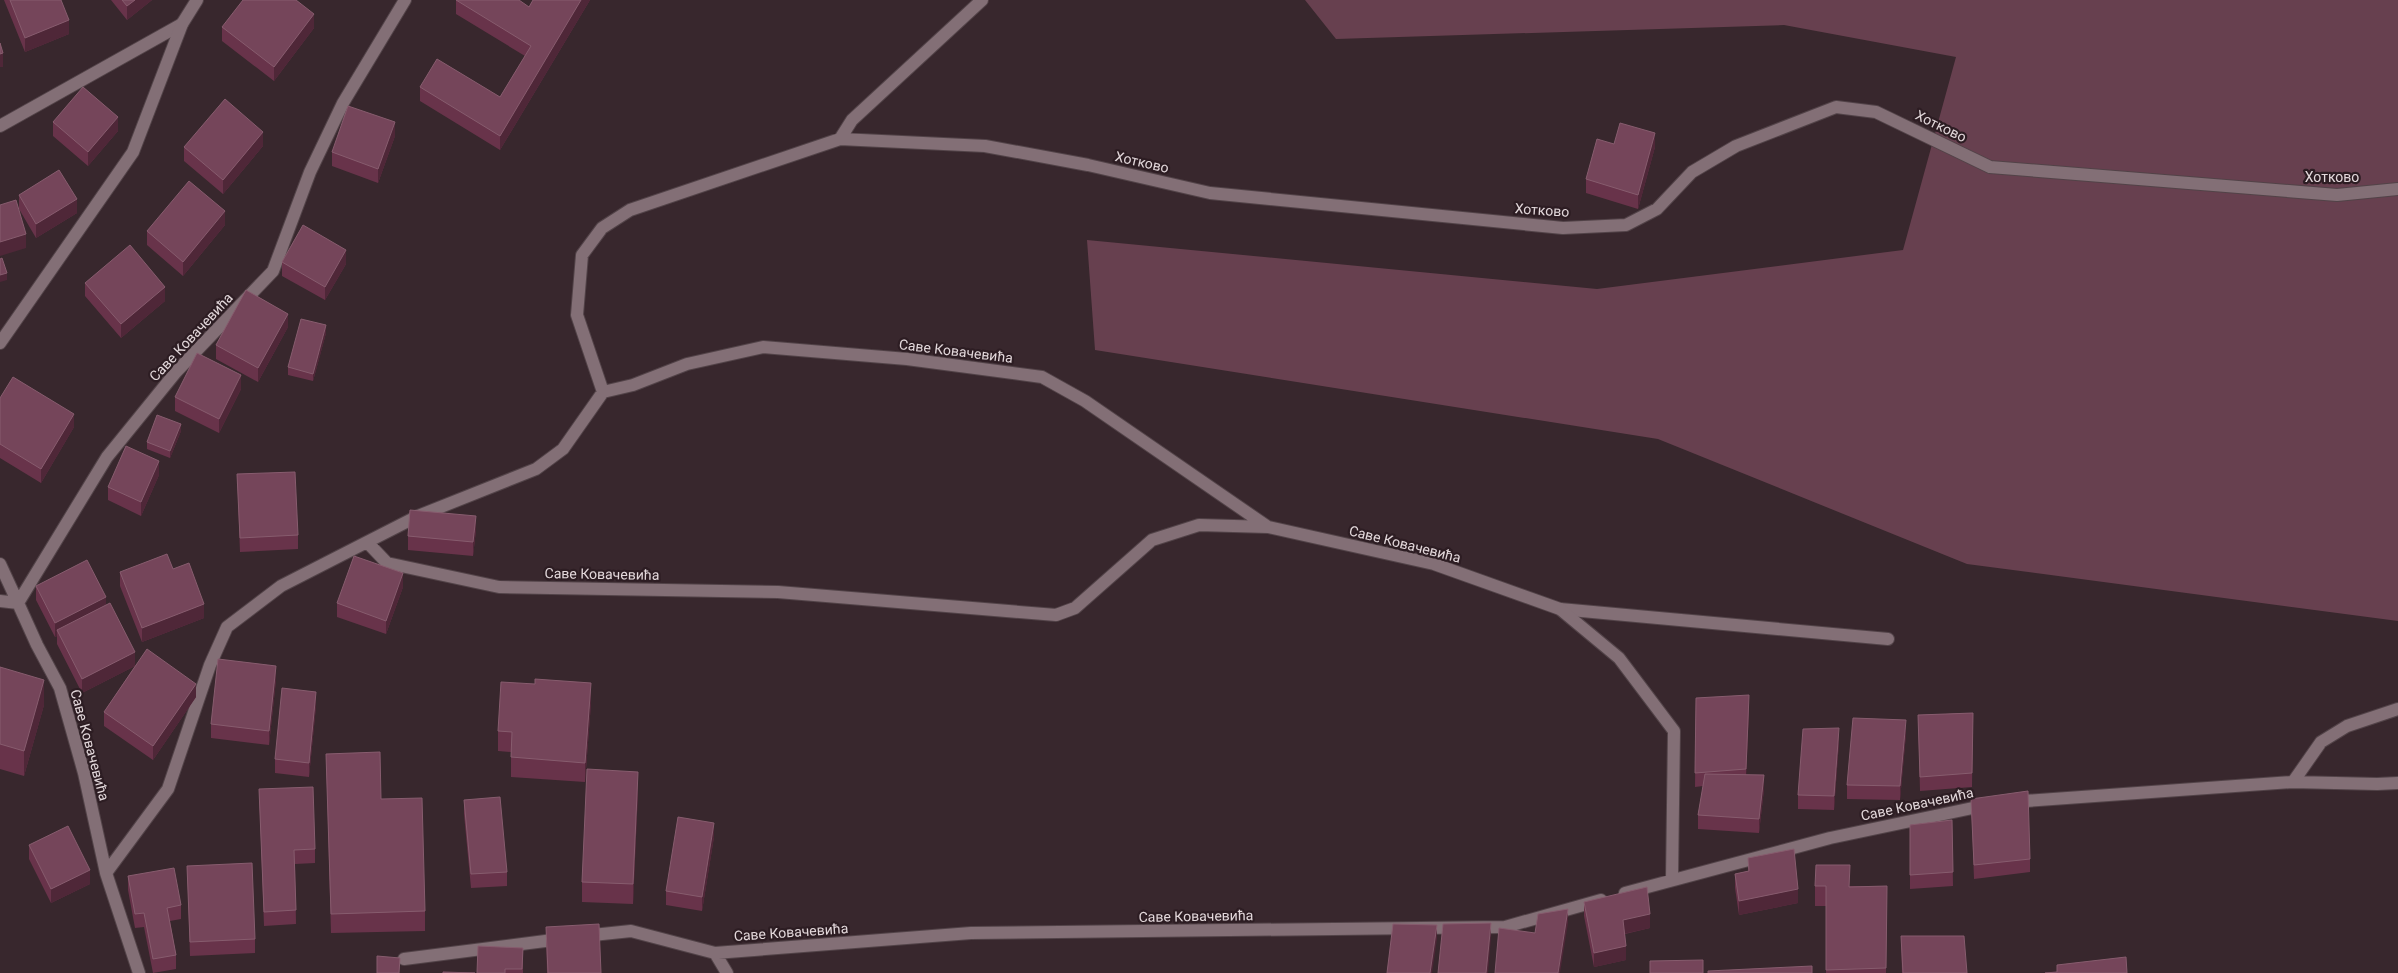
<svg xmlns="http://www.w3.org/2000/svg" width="2398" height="973" viewBox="0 0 2398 973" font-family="Roboto,sans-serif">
<rect width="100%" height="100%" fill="#38272d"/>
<path fill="#67404f" d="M1305,0H2398V621L1967,564L1658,439L1095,350L1087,240L1597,289L1903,250L1956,57L1784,25L1336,39Z"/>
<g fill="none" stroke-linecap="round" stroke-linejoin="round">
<g stroke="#524348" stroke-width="14">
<path id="service" d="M0,126L182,24
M1560,609L1888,639"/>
</g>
<g stroke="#524348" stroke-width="14">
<path id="minor" d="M840,139L852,120L982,0
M0,343L133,152L182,24L197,0
M603,392L577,315L582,255L602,228L630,210L840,139L985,146L1088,165L1210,193L1563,228L1626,225L1657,209L1692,172L1736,146L1836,107L1876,112L1990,167L2337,195L2398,189
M367,542L387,563L499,587L778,592L1056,615L1075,608L1152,540L1199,525L1268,527L1434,564L1560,609L1619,658L1674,731L1672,879
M0,564L18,603
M0,601L18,603
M2293,782L2321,742L2347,726L2398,709
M2011,802L2293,782L2377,784L2398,783
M106,873L168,789L210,665L227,627L281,586L367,542L418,516L536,469L563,449L603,392L633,385L687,364L763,347L907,359L1042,377L1085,401L1268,527
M1625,893L1830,838L1987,805
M583,936L631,931L715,953L971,933L1505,927L1601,900
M715,953L727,973
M404,959L561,939
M139,973L106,873L84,773L60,688L37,645L18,603L107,457L176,372L273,271L310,172L343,103L405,0"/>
</g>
<use href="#service" stroke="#836f76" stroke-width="12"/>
<use href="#minor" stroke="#836f76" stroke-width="12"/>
</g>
<path fill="#68334a" d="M4,0H61L69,34L25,52Z
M111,0H152L127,20Z
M456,0L529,7L533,0H590L500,150L420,101V87L500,97L525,56L456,14Z
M222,27L314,28L274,81L222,41Z
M53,122L118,131L88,166L53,136Z
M395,136L378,183L332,166V152Z
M1614,144L1655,147L1638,209L1586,193V179Z
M263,146L223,194L184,161V147Z
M19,195L77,213L36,238L19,209Z
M225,225L183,276L147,245V231Z
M282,262L346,264L325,300L282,276Z
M85,283L165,301L121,338L85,296Z
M288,327L258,382L216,359V345Z
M326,333L313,381L288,375V367Z
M241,389L219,433L175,411V397Z
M0,398L74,427L41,483L0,458Z
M181,431L170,458L147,449V442Z
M237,474L298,535V549L240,552Z
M159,475L141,516L108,500V487Z
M476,530L473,556L408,550V536Z
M173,569L204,618L142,642L120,586V572Z
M36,586L106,605L135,666L196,697L153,760L104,726V712L135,666L82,693L57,644V636L55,637L36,600Z
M403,587L386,634L337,617V603Z
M0,667L44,705L24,776L0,769Z
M276,680L269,745L211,738V724Z
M1696,698L1749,709L1746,775L1764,789L1759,833L1698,829V815L1703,786L1695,787Z
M591,703L585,782L511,777V752L498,751V731Z
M316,706L309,777L275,773V759Z
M1973,713L1972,787L1920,791L1918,715Z
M1906,734L1900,800L1847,799V785Z
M1839,742L1834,810L1798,809V795Z
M326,754L381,799L425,911V931L331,933Z
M259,789L315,849V863L295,864L296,924L264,926Z
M638,792L633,904L582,902V882Z
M1971,799L2030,859V872L1974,879Z
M464,800L507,872V886L471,888L464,814Z
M1952,820L1953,886L1910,889V825Z
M714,837L702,911L666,905V891Z
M29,845L90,884L51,903L29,859Z
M1748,858L1798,903L1739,915L1735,888V874L1748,871Z
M187,866L255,939V953L190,956Z
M128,876L181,905V919L170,921L176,955V969L153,973L144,927L135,928L128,890Z
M1815,886H1887L1886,973H1826V906H1815Z
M1584,902L1650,928L1625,934L1626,960L1594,967L1584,916Z
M546,927L601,973H547Z
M1901,936L1967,973H1902Z
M523,948V973H477Z"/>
<path fill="#4f2738" d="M135,0H152L127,20V6Z
M581,0H590L500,150V136Z
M314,14V28L274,81V67Z
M69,20V34L25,52V38Z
M3,53V67H0V54Z
M118,117V131L88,166V152Z
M395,122V136L378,183V169Z
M263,132V146L223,194V180Z
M1655,133V147L1638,209V195Z
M77,199V213L36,238V224Z
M225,211V225L183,276V262Z
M26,234V248L0,256V242Z
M346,250V264L325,300V287Z
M7,273V280L0,282V275Z
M165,287V301L121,338V324Z
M288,314V327L258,382V368Z
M326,325V333L313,381V374Z
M241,375V389L219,433V419Z
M74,414V427L41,483V469Z
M181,424V431L170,458V451Z
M159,461V475L141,516V502Z
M476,516V530L473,556V542Z
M403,573V587L386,634V621Z
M106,597V611L57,630V636L55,637V623Z
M204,604V618L142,642V628Z
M135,652V666L82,693V679Z
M276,666V680L269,745V731Z
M44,680V705L24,776V751Z
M591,683V703L585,782V763Z
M196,684V697L153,760V746Z
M316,692V706L309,777V763Z
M1749,695V709L1746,783V769Z
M1906,720V734L1900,800V786Z
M1839,728V742L1834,810V796Z
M638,772V792L633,904V884Z
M1764,775V789L1759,833V819Z
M714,823V837L702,911V897Z
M90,870V884L51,903V889Z
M1798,889V903L1739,915V901Z
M1568,909V923L1560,973H1558Z
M1650,914V928L1623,934V920Z
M1491,923V937L1488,973H1486Z
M1437,925V939L1432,973H1430Z
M1626,946V960L1594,967V953Z"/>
<path fill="#75455a" stroke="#875c6e" d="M10,0H61L69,20L25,38Z
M122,0H135L127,6Z
M243,0H296L314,14L274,67L222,27Z
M456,0H519L529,7L533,0H581L500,136L420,87L437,59L500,97L531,46Z
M0,43L3,53L0,54Z
M83,87L118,117L88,152L53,122Z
M225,99L263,132L223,180L184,147Z
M348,106L395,122L378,169L332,152Z
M1620,123L1655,133L1638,195L1586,179L1597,139L1614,144Z
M59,170L77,199L36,224L19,195Z
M189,181L225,211L183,262L147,231Z
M16,200L26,234L0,242V205Z
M303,225L346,250L325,287L282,262Z
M130,245L165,287L121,324L85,283Z
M2,258L7,273L0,275V259Z
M246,290L288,314L258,368L216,345Z
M301,319L326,325L313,374L288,367Z
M197,353L241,375L219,419L175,397Z
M13,377L74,414L41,469L0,444V398Z
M157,415L181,424L170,451L147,442Z
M126,446L159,461L141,502L108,487Z
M295,472L298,535L240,538L237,474Z
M410,510L476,516L473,542L408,536Z
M167,554L173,569L189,563L204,604L142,628L120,572Z
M354,556L403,573L386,621L337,603Z
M87,560L106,597L55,623L36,586Z
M110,603L135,652L82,679L57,630Z
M147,649L196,684L153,746L104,712Z
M218,659L276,666L269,731L211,724Z
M0,667L44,680L24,751L0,744Z
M535,679L591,683L585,763L511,757L512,732L498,731L501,682L535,684Z
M282,688L316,692L309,763L275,759Z
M1749,695L1746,769L1695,773L1696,698Z
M1973,713L1972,773L1920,777L1918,715Z
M1853,718L1906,720L1900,786L1847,785Z
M1839,728L1834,796L1798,795L1803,729Z
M380,752L381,799L422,798L425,911L331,914L326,754Z
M587,769L638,772L633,884L582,882Z
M1705,774L1764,775L1759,819L1698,815Z
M313,787L315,849L294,850L296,910L264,912L259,789Z
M2028,791L2030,859L1974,865L1971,799Z
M500,797L507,872L471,874L464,800Z
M678,817L714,823L702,897L666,891Z
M1952,820L1953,872L1910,875V825Z
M68,826L90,870L51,889L29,845Z
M1794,849L1798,889L1739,901L1735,874L1749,871L1748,858Z
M252,863L255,939L190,942L187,866Z
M1816,865H1850L1849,887L1887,886L1886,968L1826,970V886H1815Z
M174,868L181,905L167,908L176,955L153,959L144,913L135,914L128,876Z
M1647,887L1650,914L1623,920L1626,946L1594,953L1584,902Z
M1568,909L1558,973H1495L1499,928L1535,933L1538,914Z
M1491,923L1486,973H1438L1443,924Z
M599,924L601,973H548L546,927Z
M1393,924L1437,925L1430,973H1387Z
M1901,936H1964L1967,973H1903Z
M478,946L523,948L522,969H505V973H477Z
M377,956L400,958L399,973H377Z
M2126,957L2127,973H2045L2057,972V965Z
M1703,960V973H1650V961Z
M1812,966V973H1708V971Z
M443,972L475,973H443Z"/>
<g text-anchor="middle" stroke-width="4.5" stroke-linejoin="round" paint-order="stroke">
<g font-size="14" fill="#e3d8db" stroke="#2d1d23">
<text transform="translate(1941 126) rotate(26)" y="5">Хотково</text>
<text transform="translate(1142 162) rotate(13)" y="5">Хотково</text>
<text x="2332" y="182">Хотково</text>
<text transform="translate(1542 210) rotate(4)" y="5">Хотково</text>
<text transform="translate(191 337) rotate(-47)" y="5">Саве Ковачевића</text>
<text transform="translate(956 351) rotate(7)" y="5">Саве Ковачевића</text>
<text transform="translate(1405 544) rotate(14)" y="5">Саве Ковачевића</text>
<text transform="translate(602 574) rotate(1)" y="5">Саве Ковачевића</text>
<text transform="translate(90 745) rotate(75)" y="5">Саве Ковачевића</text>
<text transform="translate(1917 804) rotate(-12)" y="5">Саве Ковачевића</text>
<text transform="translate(1196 916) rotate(-1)" y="5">Саве Ковачевића</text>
<text transform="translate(791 932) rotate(-4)" y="5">Саве Ковачевића</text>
</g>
</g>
</svg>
